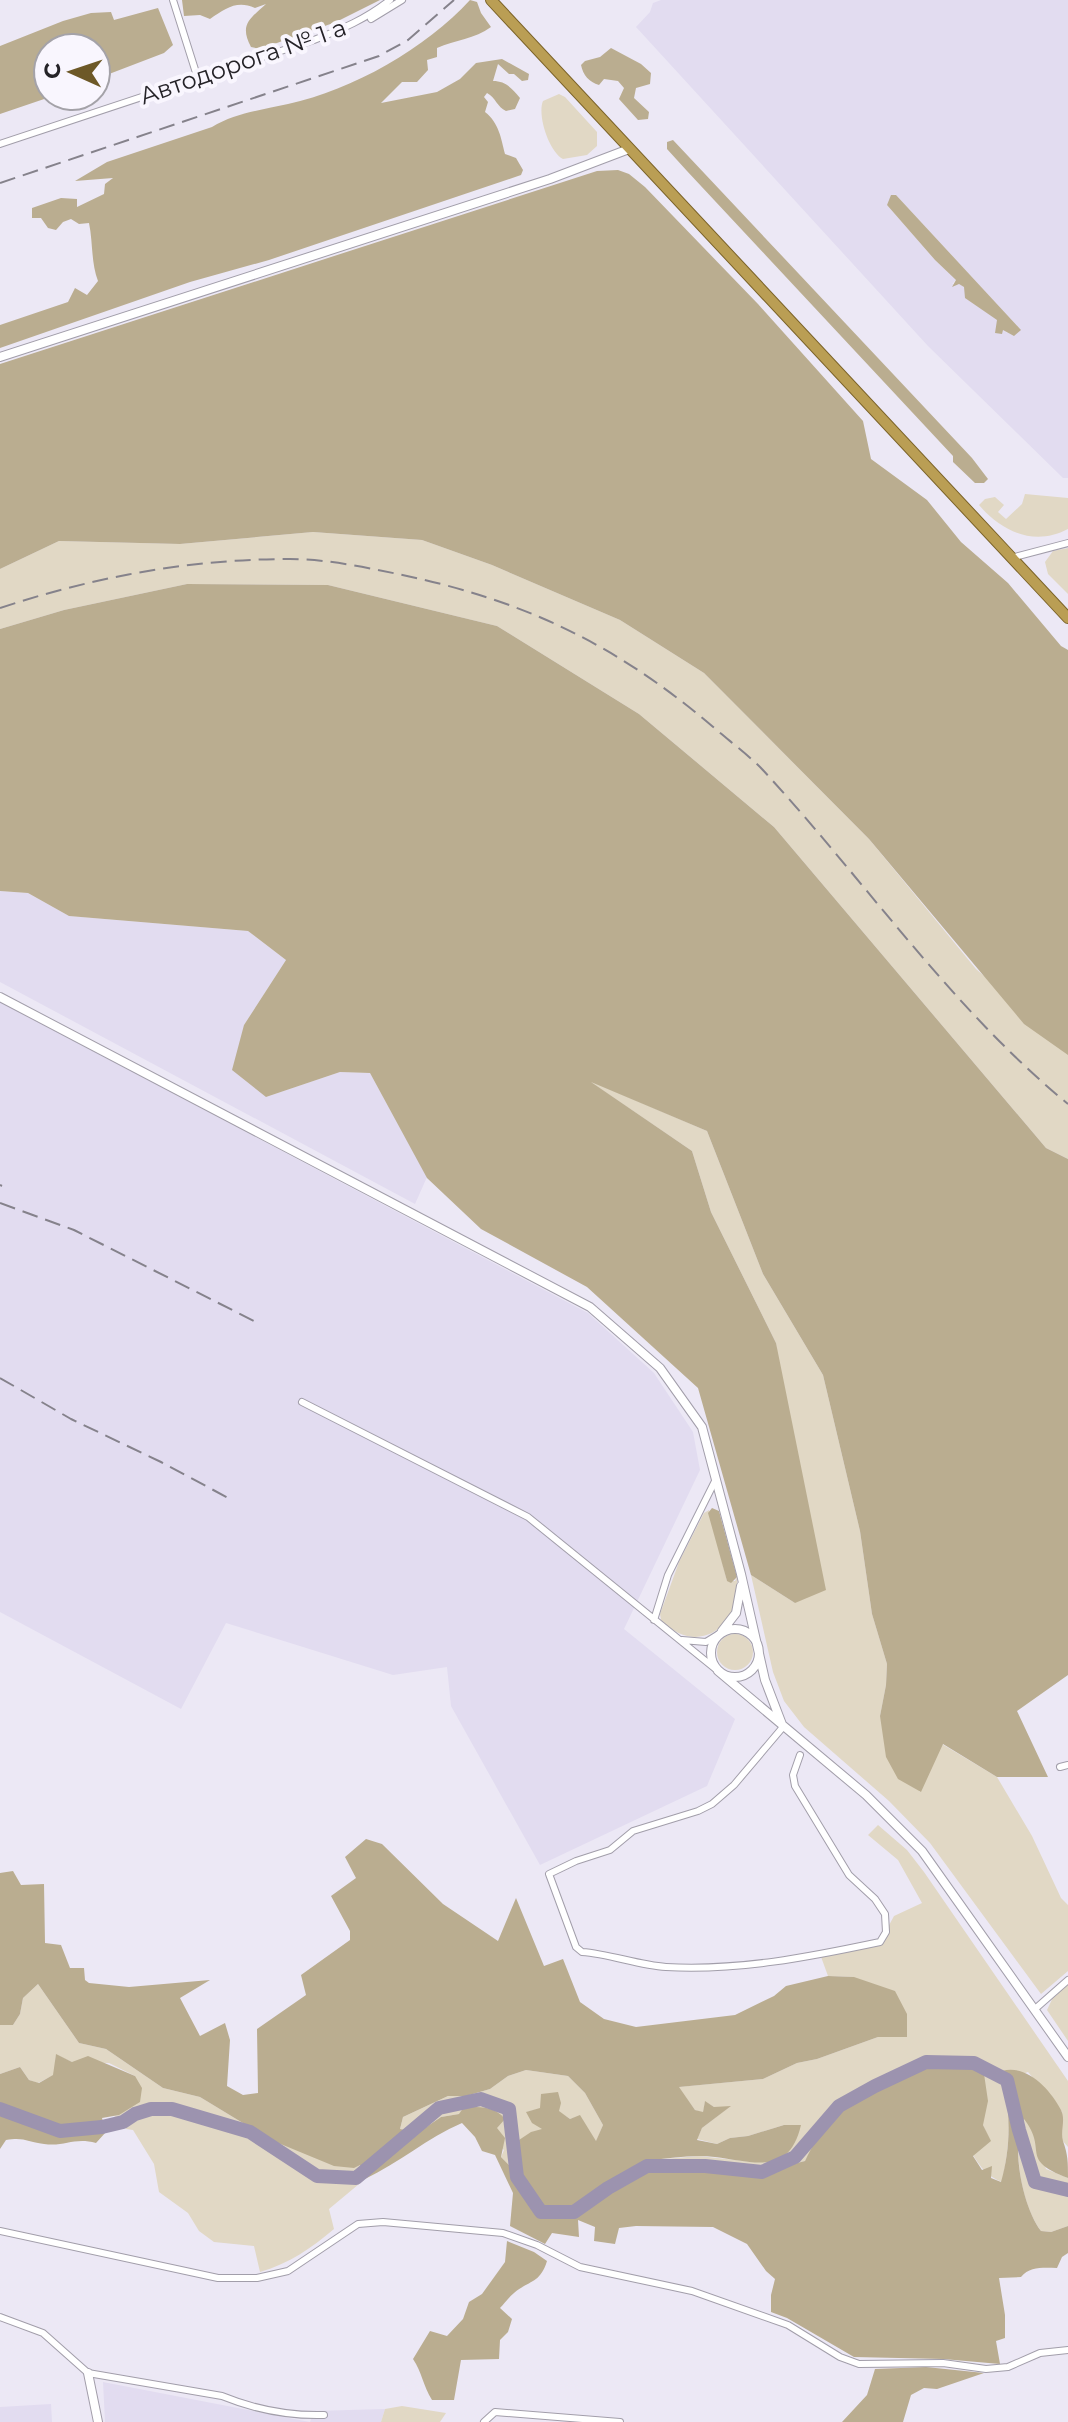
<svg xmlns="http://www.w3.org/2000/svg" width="1068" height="2422" viewBox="0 0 1068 2422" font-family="Montserrat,sans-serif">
<rect width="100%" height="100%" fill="#ece8f5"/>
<path fill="#e2dcf0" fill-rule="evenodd" d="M661,0H1068V478H1063L928,346L636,27L650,12L653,3ZM895,194L1020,329V330L1011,334L1006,332L998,320L978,306L965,287L959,284H952L956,280L935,260L887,205Z
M0,891L28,893L69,916L248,931L286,960L244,1025L266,1097L340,1072L370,1073L427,1177L415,1204L0,982Z
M0,1002L588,1313L654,1373L693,1432L700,1470L624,1629L735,1719L707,1786L540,1865L451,1706L447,1667L393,1675L226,1623L181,1709L0,1612Z
M103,2382L310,2422L314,2411L385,2409L381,2422H105Z
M51,2404L52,2422H0V2407Z"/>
<path fill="#e1d8c5" d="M559,94L565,97L597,132V146L587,155L563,159C549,152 537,115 543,101Z
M1025,494L1068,498V529C1034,547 1001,531 979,505L985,499L995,497L1004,505L998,512L1006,519L1022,504Z
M313,532L422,540L492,565L620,620L704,673L869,839L976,969L1068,1048V1159L1046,1148L774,827L639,714L497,626L328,585L187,584L64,610L0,629V569L59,541L180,544Z
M1068,548V594L1048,574L1045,562L1053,551Z
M586,1079L707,1131L763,1274L823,1375L860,1531L872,1614L887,1664L886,1685L880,1716L920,1792L942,1744L997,1777L1032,1836L1061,1898L1068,1905V1971L1041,1994L930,1843L889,1801L804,1727L784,1701L773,1672L751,1575L795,1603L776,1343L711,1212L692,1151Z
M709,1510L727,1581H735L737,1577C742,1625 699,1659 661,1620L660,1614L679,1562L704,1513Z
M717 1652a18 18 0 1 1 36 0a18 18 0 1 1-36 0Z
M878,1825L907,1850L924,1872L1068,2081V2147L1062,2140V2112L1028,2072L1007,2080L1004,2085C1012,2117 1009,2150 1002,2182C987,2176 981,2168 973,2155L990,2141L983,2125V2067L926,2062L885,2087C847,2082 822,2134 805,2161L785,2166L778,2172L732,2175L705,2166H647L652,2160L699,2156L754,2162L784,2125L748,2136L730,2138L717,2144L697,2139L702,2128L729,2107H714L705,2102L703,2113L695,2110L678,2087L763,2079L797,2063L817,2059L878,2037L854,1977L828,1976L820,1954L880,1942L894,1916L922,1903L898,1860L868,1835Z
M1068,1980V2041L1047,2010L1056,1991Z
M38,1984L79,2043L106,2049L163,2088L200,2097L271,2140L360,2165L365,2179L329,2209L334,2229C310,2249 290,2263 260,2272L254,2246L214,2242L199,2231L188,2213L159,2192L154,2164L133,2130L126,2129L121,2120L114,2116L119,2115L135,2076L109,2063L72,2062L56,2055L54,2075L38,2083L29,2080L20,2067L0,2074V2025H13L20,2014L23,1998Z
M526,2070L568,2076L585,2093L603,2125L596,2142L580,2116L570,2119C555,2108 543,2107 527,2112L543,2129L521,2172L513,2169L501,2157L504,2150L459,2114L441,2117L419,2132L400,2129L403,2117L448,2096H466L490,2089L508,2076Z
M1024,2118L1035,2134L1046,2169L1068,2178V2226L1051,2232L1041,2231C1022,2206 1011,2148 1024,2118Z
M402,2406L446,2413L440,2422H381L385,2409Z"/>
<path fill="#baad90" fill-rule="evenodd" d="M182,0H380L336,22L260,49L251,47C239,24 250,19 266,4L255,8C237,0 226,8 210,19L200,15L184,16Z
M470,0L477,2L481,13L491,27C475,39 455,40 437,48V57L427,60L428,70L417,82H402L381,103L437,92L460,79L476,63L502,59L529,74L528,80L522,81L514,74H509L498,64L493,81C505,81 511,87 520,98L515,109L506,111C497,107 496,98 487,93L484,97L488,102L485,112C499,123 501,138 505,154L516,158L523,170L521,175L269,260L190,282L0,348V325L68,302L75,288L87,295L98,281C91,263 93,242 89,223L79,224L71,219L63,222L56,230L48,228L41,218H32V208L61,198L77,199V207L104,194L105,184L113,178L75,181L107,162L212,127C235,113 262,110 288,104C353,90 426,48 470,0Z
M158,8L173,45L164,53L96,79V48H48V96H53L0,114V46L63,21L91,13L111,12L114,20Z
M611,48L641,64L651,73L650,84L636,88L634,98L649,112L648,119L638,120L619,99L624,88L618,81L604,79L599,85C589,82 583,75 581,65L585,61L600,57Z
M673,140L972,458L988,479L984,483H975L953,462V456L687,171L667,149V142Z
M618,170L629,174L645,187L758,304L863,421L871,459L927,500L961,542L1008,583L1061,646L1068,650V1055L1024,1024L869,839L704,673L620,620L492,565L422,540L313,532L180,544L59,541L0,569V364L597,171Z
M891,195H896L1021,330L1014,336L1003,330L1002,334L995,333L997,320L965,298L964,287L959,284L952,287L956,280L935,260L887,205Z
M187,584L328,585L497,626L639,714L774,827L1046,1148L1068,1159V1675L1017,1711L1048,1777H997L943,1744L921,1792L898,1779L886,1757L880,1716L886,1685L887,1664L872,1614L860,1531L823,1375L763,1274L707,1131L591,1082L692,1151L711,1212L776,1343L826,1590L795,1603L751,1575L698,1388L587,1287L481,1229L427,1178L370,1073L340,1072L266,1097L232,1070L244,1025L286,960L248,931L69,916L28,893L0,891V629L64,610Z
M712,1508L719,1511L737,1577L731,1583L727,1581L708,1513Z
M366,1839L382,1844L443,1904L498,1941L516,1898L544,1966L563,1959L580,2002L604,2019L636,2027L735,2015L774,1996L786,1986L828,1976L854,1977L895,1991L907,2014V2037H878L817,2059L797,2063L763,2079L679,2087L695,2110L703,2112L705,2101L714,2107L731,2106L702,2128L697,2140L717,2144L730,2138L748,2136L784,2125H801C789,2176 755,2162 715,2157C694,2154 672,2158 652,2160L648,2166H705L732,2175L778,2172L785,2166L805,2161C819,2132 848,2082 885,2087L926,2062L974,2063L983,2067L988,2101L983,2125L991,2141L973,2156L982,2170L992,2166L991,2178L1001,2182C1010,2151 1011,2117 1004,2085L1007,2080L1002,2071C1027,2064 1050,2089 1061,2110C1066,2120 1060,2131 1063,2141C1068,2155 1068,2162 1068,2178C1018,2159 1049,2151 1024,2119C1010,2146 1023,2208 1041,2231L1051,2232L1068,2226V2253L1062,2257L1057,2268C1044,2268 1030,2266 1021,2277L999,2278L1005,2315V2338L996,2341L1000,2364L943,2359L854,2357L787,2318L771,2312V2295L775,2279L766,2271L747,2244L713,2227L636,2226L619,2228L615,2244L594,2241L595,2227L578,2220L579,2237L552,2233L545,2244L510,2226L513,2193L495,2155L482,2151L475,2137L462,2123C427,2138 399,2163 365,2179L360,2165L354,2168L334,2166L271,2140L200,2097L163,2088L106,2049L79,2043L38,1984L23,1998L20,2014L13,2025H0V1873L13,1871L21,1885L44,1884L45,1943L61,1945L70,1968H84L85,1980L89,1983L129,1987L210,1980L180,1998L200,2036L225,2023L230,2040L227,2086L243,2095L258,2093L257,2029L306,1995L301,1975L350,1940V1931L331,1896L356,1878L345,1857ZM526,2070L568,2076L585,2093L603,2125L596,2141L580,2115L570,2119L559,2111L561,2103L558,2092L541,2094L540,2108L526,2112L532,2123L542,2129L531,2132L519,2140L520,2172L513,2169L501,2157L505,2138L497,2128L505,2119C495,2106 480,2107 464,2107L459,2114L441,2117L419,2132L400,2129L403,2117L448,2096H466L490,2089L508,2076Z
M56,2054L72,2062L88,2056L135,2076L142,2088L140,2102L119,2115L102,2118L106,2132L96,2143C74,2137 65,2147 44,2144C27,2142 25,2137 6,2140L0,2149V2074L20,2067L29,2080L39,2083L53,2075Z
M507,2241L534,2252L547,2261C540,2284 529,2280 514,2293C509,2297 505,2303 500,2308L512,2319L508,2332L500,2340L499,2359L461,2360L454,2400H432C423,2386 422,2372 413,2359L430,2331L447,2336L463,2319L469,2302L482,2294L505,2262Z
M926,2367L984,2373L937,2389L924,2388L911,2395L903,2422H842L867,2395L875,2369Z"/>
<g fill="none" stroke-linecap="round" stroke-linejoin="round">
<path stroke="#9c93af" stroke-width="14" d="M0,2109L60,2131L102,2127L123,2122L135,2114L151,2109H172L250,2132L317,2176L356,2178L439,2108L481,2099L509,2109L517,2177L541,2212H574L608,2188L647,2166H705L762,2172L795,2157L839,2106L875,2086L926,2062L974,2063L1007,2080L1019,2130L1035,2182L1068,2190"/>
<g stroke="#a29eaa" stroke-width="8">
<path id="minor" d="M173,0L198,79
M371,19L402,0
M0,144L314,40C342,29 366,19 390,0
M1011,558L1068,543
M302,1402L528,1517L718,1671
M654,1620L668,1575L715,1481
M682,1640L706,1642L719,1634
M783,1727L734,1785L712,1804L698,1811L633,1831L610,1850L576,1861L549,1874L576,1947L582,1952C610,1954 638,1965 666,1967C739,1971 809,1957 880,1942L886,1932L885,1914L875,1899L849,1875L795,1786L793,1775L800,1755
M1060,1767L1068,1765
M1035,2009L1068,1980
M0,2231L218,2278H257L288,2271L358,2224L383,2222L503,2233L537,2245L580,2267L692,2291L788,2325L840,2357L859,2364L943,2363L986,2369L1008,2367L1040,2353L1068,2350
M0,2317L43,2333L88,2373L222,2396C254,2409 289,2416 324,2415
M484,2422L495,2412L620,2422"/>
</g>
<g stroke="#a29eaa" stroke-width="10">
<path id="tertiary" d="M0,357L550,179L629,149
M0,997L590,1307L660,1368L702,1427L741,1574L765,1680L783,1727
M711 1653a24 24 0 1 1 48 0a24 24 0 1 1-48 0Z
M722,1631L736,1613L741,1586
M718,1671L866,1795L922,1851L1068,2057
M88,2373L98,2422"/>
</g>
<g stroke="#7b6329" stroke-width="12">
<path id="trunk" d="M491,0L1068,618"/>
</g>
<use href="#minor" stroke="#fff" stroke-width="6"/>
<use href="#tertiary" stroke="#fff" stroke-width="8"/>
<use href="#trunk" stroke="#ba9e54" stroke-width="10"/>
<path stroke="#85828b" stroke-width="2" stroke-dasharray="16 8" stroke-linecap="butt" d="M0,183L379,56L408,40L454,0
M0,608C94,577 190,559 290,559C326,559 363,567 398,574C523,600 614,643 712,726C728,740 746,753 761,768C864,879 950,1007 1068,1104
M0,1185L2,1186
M0,1203L74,1230L256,1322
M0,1378L71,1419L161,1462L232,1500"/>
</g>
<g text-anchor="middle" stroke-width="8" stroke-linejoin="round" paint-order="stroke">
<g font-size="24" fill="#252328" stroke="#f9f6fe">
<text transform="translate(243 62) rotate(-19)" y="8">Автодорога № 1 а</text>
</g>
</g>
<g transform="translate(72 72) rotate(273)"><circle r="38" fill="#f9f6fe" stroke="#a4a2a8" stroke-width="2"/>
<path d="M0-6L14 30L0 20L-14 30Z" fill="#6d5827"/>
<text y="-12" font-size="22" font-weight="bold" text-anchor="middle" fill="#252328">С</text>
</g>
</svg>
